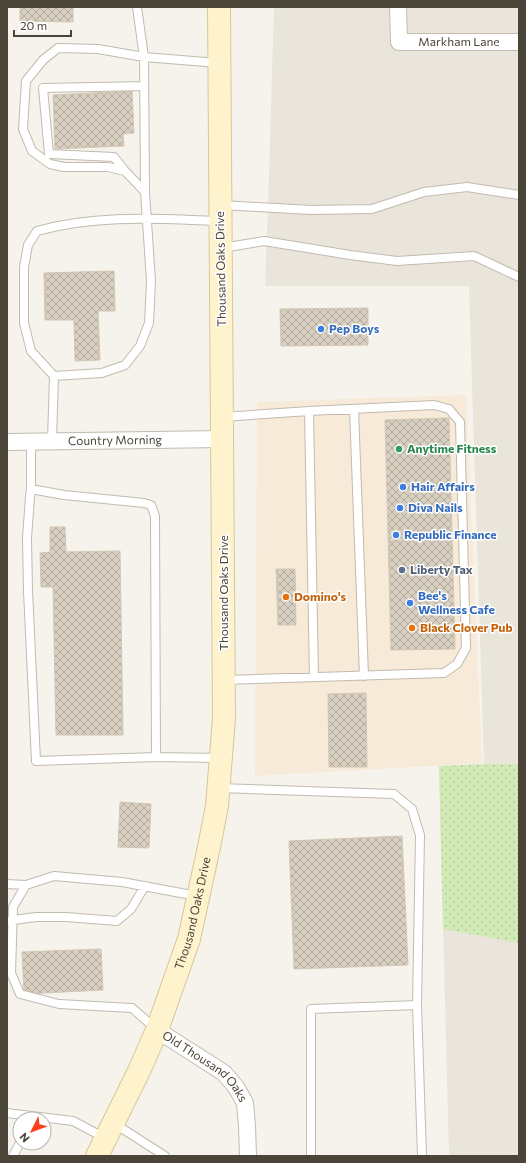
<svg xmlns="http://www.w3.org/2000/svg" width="526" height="1163" viewBox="0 0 526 1163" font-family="Commissioner,sans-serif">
<defs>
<pattern id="park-dots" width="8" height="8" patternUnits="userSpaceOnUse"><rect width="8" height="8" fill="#d2eab5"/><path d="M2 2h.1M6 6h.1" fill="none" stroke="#b6ca9c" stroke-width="1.8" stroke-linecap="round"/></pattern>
<pattern id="building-cross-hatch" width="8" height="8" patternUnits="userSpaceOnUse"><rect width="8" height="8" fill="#d8cfc1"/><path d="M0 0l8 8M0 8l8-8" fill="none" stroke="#b1aa9e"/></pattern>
</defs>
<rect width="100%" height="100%" fill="#f6f3ec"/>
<path fill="#eae5da" d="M274,7H519V1156H449L439,766L484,764L469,286H265L269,175Z"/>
<path fill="#f7ead8" d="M466,395L482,763L255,776L257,402Z"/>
<path fill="url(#park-dots)" d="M484,764H519V943L443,929L439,766Z"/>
<path fill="url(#building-cross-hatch)" stroke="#d3c7b4" d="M20,7H73V22L20,21Z
M132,91L134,133L123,134L124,146L55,149L53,95Z
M114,271L115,311H98L100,360L75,361L74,320H45L44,273Z
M368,308V345L281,346L280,309Z
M449,418L455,649L391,650L385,420Z
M50,527H65L66,552L120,551L123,735H56L53,587H41L40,553L50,552Z
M276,569H295L296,625H278Z
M366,693L367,767H329L328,694Z
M120,802L151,804L149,848L118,847Z
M402,836L408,965L294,969L289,841Z
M101,949L103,990L24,994L22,952Z"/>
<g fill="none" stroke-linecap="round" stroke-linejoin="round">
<g stroke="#c2bbae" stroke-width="10">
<path id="service" d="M137,7L144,57L145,192
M125,171L114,157L49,154L43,88L144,86
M221,205L311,210L372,209L424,192L467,187L519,195
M222,248L264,241L350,255L397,261L474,256L519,277
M54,376L102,373L125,365L140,346L149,323L151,281L145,192L125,171L108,167H64L50,164L32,151L23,129L26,81L43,60L58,48L98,49L144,57L218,63
M354,409L364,676
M309,411L314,677
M223,417L309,411L434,405L449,409L460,422L466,648L457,664L444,673L224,680
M52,441L54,376L31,351L24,323V267L28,245L37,231C97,214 159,219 220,221
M31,442V489L64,495L144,503L151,505L155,516L156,757L220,758
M31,489L30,497L27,538L28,591L36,761L156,757
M219,788L394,794L412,809L420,835L417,1005
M7,884L26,885
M7,921L36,917H66L117,921L131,909L145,886
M156,1029L132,1008L59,1004L20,994L11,973L13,907L26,885L54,876L122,882L197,896
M7,1113L73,1121L105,1138
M115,1124L165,1156
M13,1156L20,1143
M311,1156V1009L417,1005L422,1156"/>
</g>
<g stroke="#c2bbae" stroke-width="18">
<g id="minor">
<path id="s1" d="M398,7L399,42H519"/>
<path id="s2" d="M7,442L223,439"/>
<path id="s3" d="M157,1030L224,1073L236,1087L245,1103L247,1126L248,1156"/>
</g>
</g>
<g stroke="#d6c79b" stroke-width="24">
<g id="secondary">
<path id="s4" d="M97,1156L139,1071L157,1030L189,939L209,847L217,806L224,718L219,7"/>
</g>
</g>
<use href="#service" stroke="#fff" stroke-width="8"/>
<use href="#minor" stroke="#fff" stroke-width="16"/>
<use href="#secondary" stroke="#fff3cd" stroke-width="22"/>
</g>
<g fill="#3f7fe0" stroke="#fff" stroke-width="1.5">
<circle cx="321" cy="329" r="4"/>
<circle cx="403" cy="487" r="4"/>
<circle cx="400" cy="508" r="4"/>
<circle cx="396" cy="535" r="4"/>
<circle cx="410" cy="603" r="4"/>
</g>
<circle fill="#2e9e5b" stroke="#fff" stroke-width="1.5" cx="399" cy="449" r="4"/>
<circle fill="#5c6f8a" stroke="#fff" stroke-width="1.5" cx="402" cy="570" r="4"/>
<g fill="#e8710a" stroke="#fff" stroke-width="1.5">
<circle cx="286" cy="597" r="4"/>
<circle cx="412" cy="628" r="4"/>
</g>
<g text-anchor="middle" stroke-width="3" stroke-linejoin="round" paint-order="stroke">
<g font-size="12" fill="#4b4439" stroke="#fff">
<text dy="4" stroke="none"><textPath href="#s1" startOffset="95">Markham Lane</textPath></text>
<text transform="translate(221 269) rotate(-91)" y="4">Thousand Oaks Drive</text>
<text dy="4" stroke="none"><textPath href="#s2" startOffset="108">Country Morning</textPath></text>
<text transform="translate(224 593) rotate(-90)" y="4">Thousand Oaks Drive</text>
<text dy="4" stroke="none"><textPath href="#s4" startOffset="262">Thousand Oaks Drive</textPath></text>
<text dy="4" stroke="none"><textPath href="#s3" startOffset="61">Old Thousand Oaks</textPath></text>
</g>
<g font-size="12" font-weight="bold" fill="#366cbe" stroke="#fff" text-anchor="start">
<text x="329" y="333">Pep Boys</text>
<text x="411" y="491">Hair Affairs</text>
<text x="408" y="512">Diva Nails</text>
<text x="404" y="539">Republic Finance</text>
<text x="418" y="600">Bee's<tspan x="418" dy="14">Wellness Cafe</tspan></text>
</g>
<g font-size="12" font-weight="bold" fill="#27864d" stroke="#fff" text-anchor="start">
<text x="407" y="453">Anytime Fitness</text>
</g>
<g font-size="12" font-weight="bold" fill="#4e5e75" stroke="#fff" text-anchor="start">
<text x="410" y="574">Liberty Tax</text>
</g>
<g font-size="12" font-weight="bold" fill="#c56008" stroke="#fff" text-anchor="start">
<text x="294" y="601">Domino's</text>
<text x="420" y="632">Black Clover Pub</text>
</g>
</g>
<rect width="526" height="1163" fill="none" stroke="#4b4439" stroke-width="16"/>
<g transform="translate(32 1131) rotate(228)"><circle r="19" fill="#ffffff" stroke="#b7b4b0"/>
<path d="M0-3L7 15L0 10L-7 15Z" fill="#fc3f1d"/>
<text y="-6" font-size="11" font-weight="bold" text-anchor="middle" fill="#4b4439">N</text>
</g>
<path d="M14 30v6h57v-6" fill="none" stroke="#4b4439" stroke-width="2"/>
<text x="20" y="30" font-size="12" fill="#4b4439" stroke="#ffffff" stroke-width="3" paint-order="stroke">20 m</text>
</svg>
